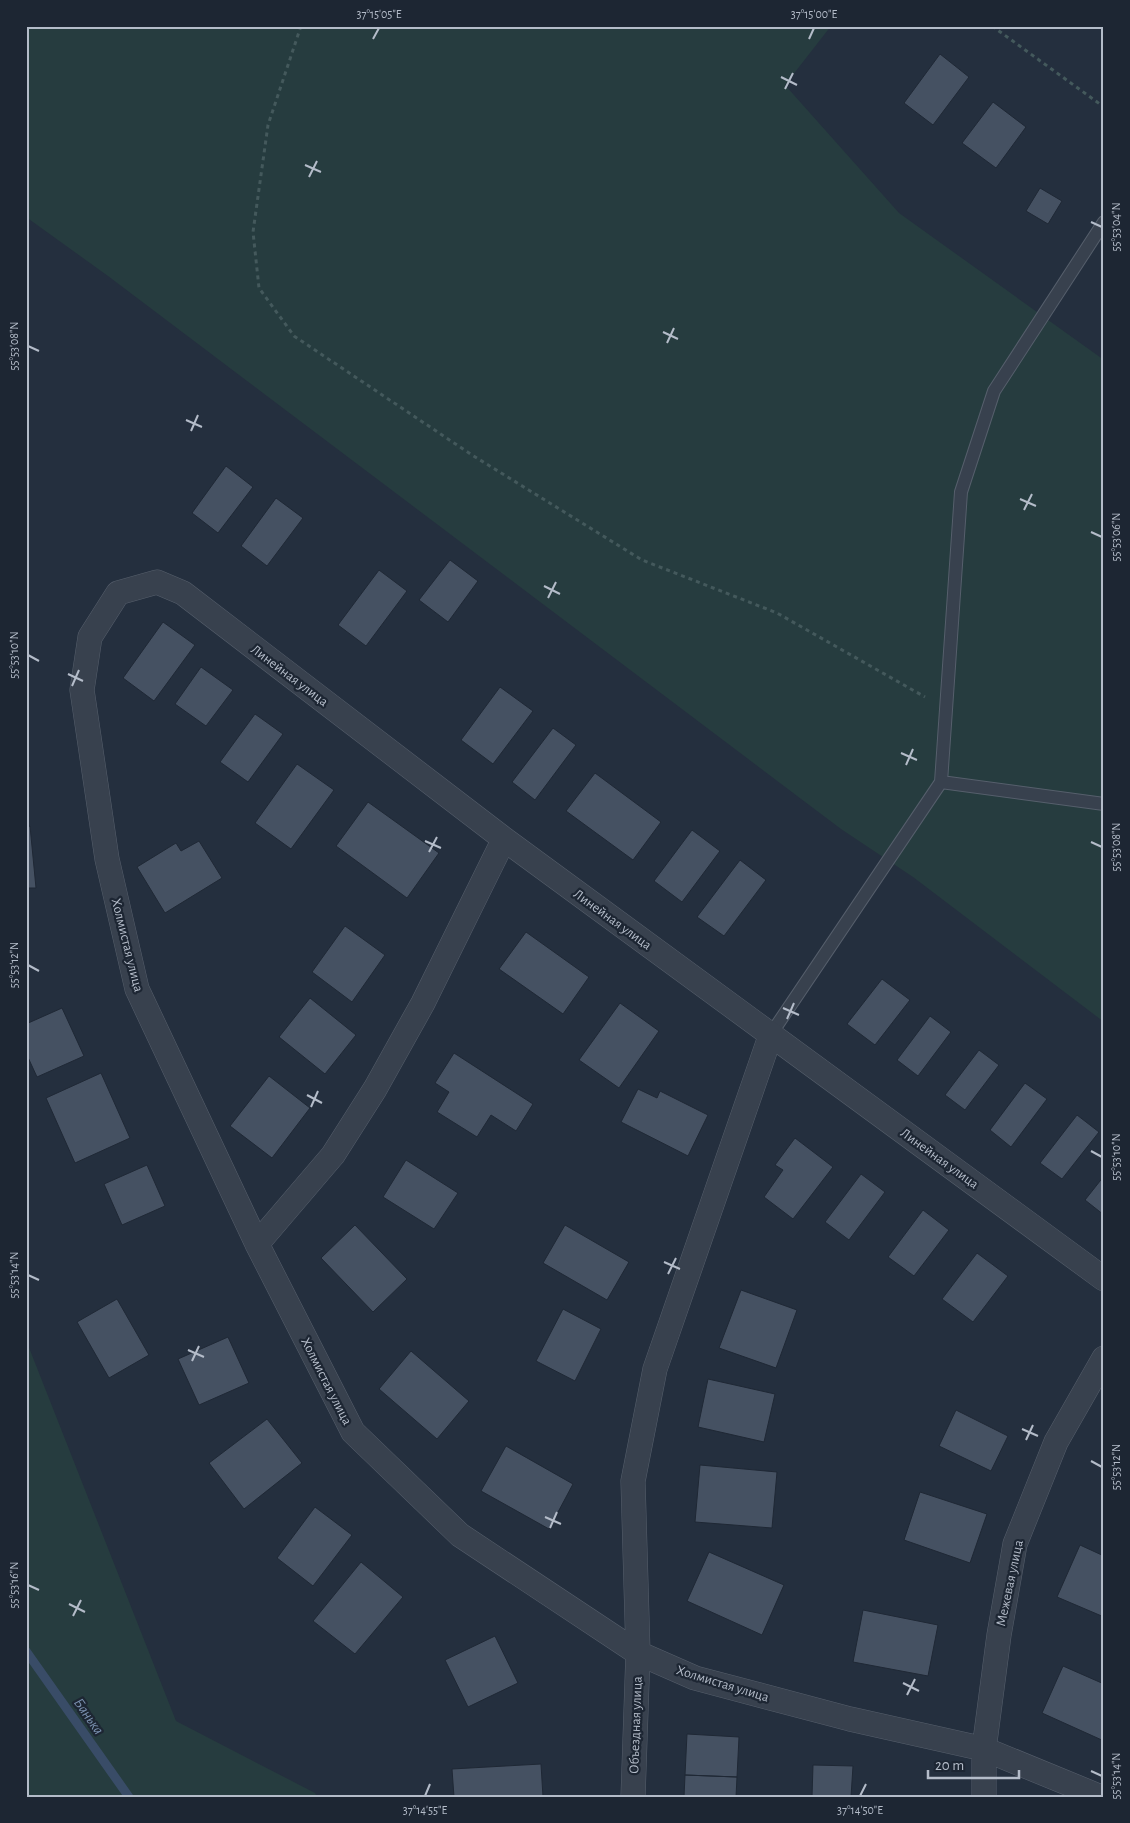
<svg xmlns="http://www.w3.org/2000/svg" width="1130" height="1823" viewBox="0 0 1130 1823" font-family="'Alegreya Sans',sans-serif">
<rect width="100%" height="100%" fill="#242f3e"/>
<path fill="#263c3f" d="M26,26H831L785,85L899,213L1104,360V1022L913,877L841,829L108,276L26,217Z
M26,1340L176,1721L315,1793L317,1797H26Z"/>
<g fill="none" stroke-linecap="round" stroke-linejoin="round">
<path stroke="#394c67" stroke-width="9" d="M26,1651L129,1797"/>
</g>
<path fill="#455162" stroke="#1f2835" d="M940,54L969,77L933,125L904,103Z
M993,102L1026,127L996,168L962,143Z
M1040,188L1062,201L1048,224L1026,211Z
M226,466L253,487L218,533L192,513Z
M276,498L303,518L267,566L241,546Z
M450,560L478,581L448,622L419,600Z
M379,570L407,591L366,646L338,625Z
M163,622L195,645L154,701L123,678Z
M201,667L233,690L206,726L175,704Z
M500,687L533,711L493,764L461,740Z
M255,714L283,734L248,782L220,762Z
M553,728L576,745L535,800L512,782Z
M297,764L334,790L291,849L255,823Z
M595,773L661,822L633,860L566,811Z
M368,802L439,853L407,898L336,846Z
M30,826L36,888H26V827Z
M692,830L720,851L682,902L654,881Z
M199,841L222,878L165,913L137,867L176,843L181,851Z
M740,860L766,880L724,936L697,917Z
M345,926L385,955L352,1002L312,972Z
M526,932L589,977L563,1014L499,969Z
M882,979L910,1000L875,1045L847,1024Z
M310,998L356,1035L325,1074L279,1037Z
M620,1003L659,1031L619,1088L579,1060Z
M62,1008L84,1056L37,1077L26,1053V1024Z
M930,1016L951,1032L918,1076L897,1060Z
M979,1050L999,1065L965,1110L945,1095Z
M454,1053L533,1104L516,1131L491,1115L477,1137L437,1112L449,1092L435,1083Z
M101,1073L130,1138L75,1163L46,1098Z
M269,1076L310,1108L272,1158L230,1126Z
M1025,1083L1047,1099L1011,1147L990,1130Z
M638,1089L657,1098L660,1091L708,1115L688,1156L621,1122Z
M1077,1115L1099,1132L1062,1179L1040,1163Z
M795,1138L833,1167L793,1219L764,1197L783,1170L775,1165Z
M406,1160L458,1193L434,1229L383,1197Z
M147,1165L165,1206L122,1225L104,1184Z
M861,1174L885,1192L849,1240L825,1222Z
M1104,1176V1215L1085,1200Z
M923,1210L949,1230L914,1276L888,1257Z
M355,1225L407,1279L373,1312L321,1258Z
M565,1225L629,1262L607,1300L543,1263Z
M977,1253L1008,1276L973,1322L942,1299Z
M741,1290L797,1310L776,1368L719,1348Z
M117,1299L149,1355L109,1378L77,1322Z
M563,1309L601,1329L575,1381L536,1361Z
M228,1337L249,1383L199,1405L178,1359Z
M411,1351L469,1401L437,1439L379,1389Z
M708,1379L775,1394L764,1442L698,1427Z
M956,1410L1008,1436L991,1471L939,1446Z
M267,1419L302,1463L244,1509L209,1463Z
M506,1446L573,1484L549,1529L481,1491Z
M700,1465L777,1472L772,1528L695,1522Z
M920,1492L987,1514L970,1563L904,1540Z
M315,1507L352,1535L313,1586L277,1558Z
M1080,1545L1104,1556V1617L1057,1597Z
M709,1552L784,1585L762,1635L687,1601Z
M361,1562L403,1597L355,1654L313,1621Z
M863,1610L938,1625L928,1676L853,1662Z
M495,1636L518,1683L468,1707L445,1660Z
M1063,1666L1104,1684V1741L1042,1713Z
M687,1734L739,1737L737,1777L685,1775Z
M541,1764L543,1797H454L452,1769Z
M813,1765L853,1766L851,1797H812Z
M685,1775L737,1777L736,1797H684Z"/>
<g fill="none" stroke-linecap="round" stroke-linejoin="round">
<g stroke="#565f6c" stroke-width="14">
<path id="service" d="M941,782L1104,804
M771,1034L941,782L961,492L994,391L1104,222"/>
</g>
<g stroke="#565f6c" stroke-width="25">
<path id="minor" d="M257,1244L333,1155L375,1089L423,1003L504,839
M633,1797L638,1653L633,1481L655,1369L771,1034
M984,1797V1749L999,1635L1015,1544L1056,1442L1104,1358
M1101,1797L984,1749L850,1719L695,1678L638,1653L460,1535L353,1432L257,1244L137,989L107,859L82,690L90,637L118,593L157,582L183,593L504,839L1104,1279"/>
</g>
<path stroke="#44595c" stroke-width="3" stroke-dasharray="4 4" stroke-linecap="butt" d="M301,26L268,125L253,232L259,288L294,336L472,455L642,560L777,613L925,697
M992,26L1104,107"/>
<use href="#service" stroke="#38414e" stroke-width="12"/>
<use href="#minor" stroke="#38414e" stroke-width="24"/>
</g>
<path fill="none" stroke="#b4bcc9" stroke-width="2" d="M373,39L379,28M809,39L814,28M781,77L797,85M785,89L793,73M305,165L321,172M309,177L317,161M1091,222L1102,227M663,332L678,339M667,343L674,328M28,346L39,351M186,420L202,427M191,431L198,415M1020,499L1036,506M1024,510L1032,494M1091,532L1102,537M544,586L560,594M548,598L556,582M28,655L39,661M68,674L83,681M72,686L79,670M901,753L917,760M906,765L913,749M425,841L441,848M1091,842L1102,847M429,852L437,837M28,965L39,971M783,1008L799,1015M787,1019L794,1003M307,1095L322,1103M311,1107L318,1091M1091,1151L1102,1157M664,1262L680,1269M668,1274L676,1258M28,1275L39,1280M188,1350L204,1357M192,1361L199,1346M1022,1429L1038,1436M1026,1440L1033,1425M1091,1461L1102,1467M545,1517L561,1524M550,1528L557,1512M28,1585L39,1590M69,1604L85,1612M73,1616L81,1600M903,1683L919,1691M907,1695L915,1679M1091,1771L1102,1776M425,1796L430,1784M860,1796L866,1784"/>
<g text-anchor="middle" stroke-width="4.5" stroke-linejoin="round" paint-order="stroke">
<g font-size="14" fill="#b4bcc9" stroke="#1d2633">
<text transform="translate(290 675) rotate(37)" y="5">Линейная улица</text>
<text transform="translate(613 919) rotate(36)" y="5">Линейная улица</text>
<text transform="translate(128 945) rotate(76)" y="5">Холмистая улица</text>
<text transform="translate(940 1158) rotate(36)" y="5">Линейная улица</text>
<text transform="translate(327 1381) rotate(63)" y="5">Холмистая улица</text>
<text transform="translate(1009 1583) rotate(-78)" y="5">Межевая улица</text>
<text transform="translate(723 1683) rotate(17)" y="5">Холмистая улица</text>
<text transform="translate(635 1725) rotate(-88)" y="5">Объездная улица</text>
</g>
<g font-size="15" font-style="italic" fill="#7c92b1" stroke="#1d2633">
<text transform="translate(89 1716) rotate(55)" y="5">Банька</text>
</g>
</g>
<rect width="1130" height="1823" fill="none" stroke="#1d2633" stroke-width="55"/>
<path d="M928 1770v8h91v-8" fill="none" stroke="#b4bcc9" stroke-width="2.5"/>
<text x="935" y="1770" font-size="15" fill="#b4bcc9" stroke="#1d2633" stroke-width="4" paint-order="stroke">20 m</text>
<rect x="28" y="28" width="1074" height="1768" fill="none" stroke="#b4bcc9" stroke-width="2"/>
<g font-size="12" text-anchor="middle" fill="#b4bcc9">
<text x="379" y="18">37°15'05"E</text>
<text x="814" y="18">37°15'00"E</text>
<text transform="translate(1116 227) rotate(-90)" y="4">55°53'04"N</text>
<text transform="translate(14 346) rotate(-90)" y="4">55°53'08"N</text>
<text transform="translate(1116 537) rotate(-90)" y="4">55°53'06"N</text>
<text transform="translate(14 655) rotate(-90)" y="4">55°53'10"N</text>
<text transform="translate(1116 847) rotate(-90)" y="4">55°53'08"N</text>
<text transform="translate(14 965) rotate(-90)" y="4">55°53'12"N</text>
<text transform="translate(1116 1157) rotate(-90)" y="4">55°53'10"N</text>
<text transform="translate(14 1275) rotate(-90)" y="4">55°53'14"N</text>
<text transform="translate(1116 1467) rotate(-90)" y="4">55°53'12"N</text>
<text transform="translate(14 1585) rotate(-90)" y="4">55°53'16"N</text>
<text transform="translate(1116 1776) rotate(-90)" y="4">55°53'14"N</text>
<text x="425" y="1814">37°14'55"E</text>
<text x="860" y="1814">37°14'50"E</text>
</g>
</svg>
